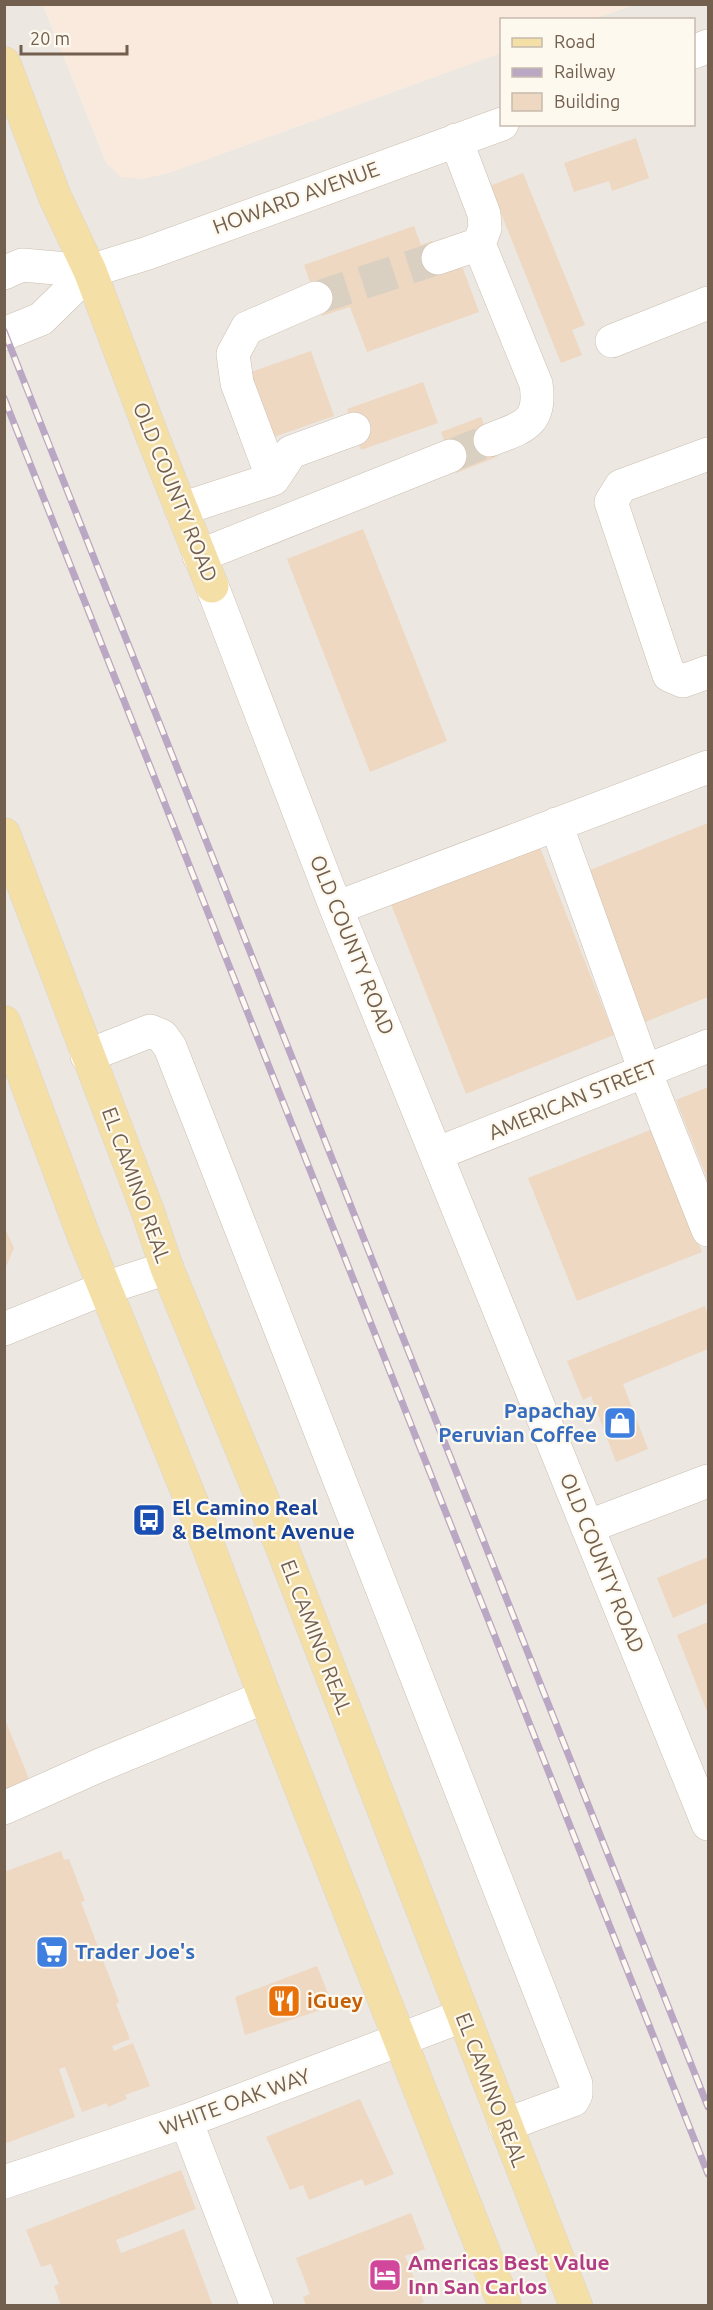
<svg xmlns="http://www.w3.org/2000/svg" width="713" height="2310" viewBox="0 0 713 2310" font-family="Ubuntu,sans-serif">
<rect width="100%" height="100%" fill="#fbf6e8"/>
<path fill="#fae9dd" d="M43,5H634L593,19L502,20L501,53L169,173L141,179L121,178L106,163Z"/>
<path fill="#ece7e1" d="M5,5H43L106,163L121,177L141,179L169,173L501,53L502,124H694V20L593,19L634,5H708V2305L5,2306Z"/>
<path fill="#eed8c2" d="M636,138L649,178L612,191L609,181L574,192L564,163Z
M523,173L585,325L572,330L582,355L561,363L490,186Z
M414,226L421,245L432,241L443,272L462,266L479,312L367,352L350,307L322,316L304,265Z
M311,351L334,416L271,438L248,373Z
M423,382L438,423L361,450L347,409Z
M481,417L497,457L456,473L441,432Z
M363,529L447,741L370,772L287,559Z
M708,823V997L645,1022L585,872Z
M539,845L614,1035L466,1094L391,904Z
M708,1087V1181L676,1100Z
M653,1129L702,1252L577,1301L528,1178Z
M4,1226L14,1248L7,1265L4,1266Z
M705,1306L708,1316V1349L623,1384L648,1449L616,1462L591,1396L583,1400L567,1361Z
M708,1557V1603L673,1618L657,1578Z
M708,1622V1714L677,1635Z
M4,1717L31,1784L4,1794Z
M61,1851L64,1860L69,1859L85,1901L81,1902L119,2002L116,2004L130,2039L112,2046L114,2051L133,2043L150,2086L125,2095L127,2099L108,2107L107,2103L82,2112L65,2067L59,2069L75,2117L4,2144V1872Z
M317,1966L333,2006L245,2035L235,1997Z
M360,2099L394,2174L365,2186L362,2179L309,2200L303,2185L290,2190L266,2137Z
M181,2170L196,2209L116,2240L121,2253L184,2229L213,2306H61L54,2286L59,2284L51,2264L41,2267L26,2230Z
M411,2213L425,2249L405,2256L424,2302L417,2306H306L303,2297L310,2294L296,2258Z"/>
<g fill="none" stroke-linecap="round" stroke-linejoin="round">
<path stroke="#d9d0c2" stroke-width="33" stroke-dasharray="33 16" stroke-linecap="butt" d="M316,298L438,258
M450,456L490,440"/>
<g stroke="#ccbfaf" stroke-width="34">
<path id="minor" d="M694,52L708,46
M456,140L484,214L485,228L479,244
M438,258L479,244L536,384C542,424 523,427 490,440
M4,273L22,265L90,271L148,253L502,124
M4,334L41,319L90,271
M612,341L708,303
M708,454L621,486L611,502L669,675L683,681L708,672
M273,479L237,383L233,354L247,328L316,298
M181,509L273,479L291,452L354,429
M199,556L450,456
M212,586L336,908L708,1824
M556,824L645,1071L708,1230
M336,908L708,767
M87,1056L150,1031L162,1036L170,1047L576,2084V2094L573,2100L505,2125
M436,1154L708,1046
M4,1329L105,1288L167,1268
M587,1527L708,1481
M4,1808L98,1766L265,1697
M186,2121L257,2306
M4,2182L186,2121L462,2016"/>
</g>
<g stroke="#dbd5d1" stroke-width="34">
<path id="major" d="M4,63L55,197L90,271L153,438L212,586
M4,834L148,1212L167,1268L280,1542L576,2306
M4,1022L83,1234L192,1503L265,1697L505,2306"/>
</g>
<use href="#minor" stroke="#fff" stroke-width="33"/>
<use href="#major" stroke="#f4dfa6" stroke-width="33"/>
<g stroke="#baa7c4" stroke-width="7">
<path id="rail" d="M4,331L708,2107
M4,398L708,2174"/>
</g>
<use href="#rail" stroke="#fef9ee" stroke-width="4.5" stroke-dasharray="14" stroke-linecap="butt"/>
</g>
<defs>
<g id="shop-square" transform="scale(1.725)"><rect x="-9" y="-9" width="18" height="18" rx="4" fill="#3f7fe0" stroke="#fef9ee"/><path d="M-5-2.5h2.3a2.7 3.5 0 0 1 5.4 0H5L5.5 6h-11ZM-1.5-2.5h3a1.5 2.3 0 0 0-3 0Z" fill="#fff"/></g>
<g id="bus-square" transform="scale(1.725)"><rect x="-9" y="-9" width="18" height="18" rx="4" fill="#1a4fb4" stroke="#fef9ee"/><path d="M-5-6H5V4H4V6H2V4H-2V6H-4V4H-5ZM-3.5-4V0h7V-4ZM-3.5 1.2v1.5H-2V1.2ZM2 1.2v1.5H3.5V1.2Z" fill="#fff"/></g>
<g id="supermarket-square" transform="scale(1.725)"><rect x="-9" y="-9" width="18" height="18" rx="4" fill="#3f7fe0" stroke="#fef9ee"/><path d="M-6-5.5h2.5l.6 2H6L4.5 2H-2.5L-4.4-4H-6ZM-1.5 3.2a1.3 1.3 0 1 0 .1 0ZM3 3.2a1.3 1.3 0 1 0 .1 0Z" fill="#fff"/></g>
<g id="restaurant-square" transform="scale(1.725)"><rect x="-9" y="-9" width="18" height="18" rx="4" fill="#e8710a" stroke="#fef9ee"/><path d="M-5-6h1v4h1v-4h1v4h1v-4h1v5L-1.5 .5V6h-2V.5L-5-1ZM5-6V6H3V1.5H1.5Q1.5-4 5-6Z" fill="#fff"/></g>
<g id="hotel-square" transform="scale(1.725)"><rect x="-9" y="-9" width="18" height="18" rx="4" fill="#d1479c" stroke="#fef9ee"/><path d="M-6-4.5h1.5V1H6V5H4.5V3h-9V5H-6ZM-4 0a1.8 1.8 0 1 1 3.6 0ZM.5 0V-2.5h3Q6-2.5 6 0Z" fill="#fff"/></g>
</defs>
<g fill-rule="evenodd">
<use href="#shop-square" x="620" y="1423"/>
<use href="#bus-square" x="149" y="1520"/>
<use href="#supermarket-square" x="52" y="1952"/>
<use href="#restaurant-square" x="284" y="2001"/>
<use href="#hotel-square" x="385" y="2275"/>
</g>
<g text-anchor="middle" stroke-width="4.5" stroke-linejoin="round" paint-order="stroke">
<g font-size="21" fill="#735f4e" stroke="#fef9ee">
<text transform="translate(296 198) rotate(-20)" y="7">HOWARD AVENUE</text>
<text transform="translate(175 492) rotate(68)" y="7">OLD COUNTY ROAD</text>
<text transform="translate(352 945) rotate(68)" y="7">OLD COUNTY ROAD</text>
<text transform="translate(573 1100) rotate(-22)" y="7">AMERICAN STREET</text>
<text transform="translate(136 1185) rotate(70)" y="7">EL CAMINO REAL</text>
<text transform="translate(602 1563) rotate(68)" y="7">OLD COUNTY ROAD</text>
<text transform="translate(316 1637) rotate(69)" y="7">EL CAMINO REAL</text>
<text transform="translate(491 2090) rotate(69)" y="7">EL CAMINO REAL</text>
<text transform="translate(235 2102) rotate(-20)" y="7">WHITE OAK WAY</text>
</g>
<g font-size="21" font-weight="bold" fill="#366cbe" stroke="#fef9ee" text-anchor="end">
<text x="597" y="1418">Papachay<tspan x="597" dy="24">Peruvian Coffee</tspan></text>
<text x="75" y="1959" text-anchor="start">Trader Joe's</text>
</g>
<g font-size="21" font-weight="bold" fill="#164399" stroke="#fef9ee" text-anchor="start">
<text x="172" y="1515">El Camino Real<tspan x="172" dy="24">&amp; Belmont Avenue</tspan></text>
</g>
<g font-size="21" font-weight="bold" fill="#c56008" stroke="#fef9ee" text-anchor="start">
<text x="307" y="2008">iGuey</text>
</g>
<g font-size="21" font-weight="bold" fill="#b23c85" stroke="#fef9ee" text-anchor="start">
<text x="408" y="2270">Americas Best Value<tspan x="408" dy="24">Inn San Carlos</tspan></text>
</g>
</g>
<rect width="713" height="2310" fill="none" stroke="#735f4e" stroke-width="12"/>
<rect x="500" y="18" width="195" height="108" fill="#fef9ee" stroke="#c6bbae" stroke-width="1.5"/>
<rect x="512" y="38" width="30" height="9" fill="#f4dfa6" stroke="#c6bbae" stroke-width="1.5"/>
<text x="554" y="48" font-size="18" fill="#735f4e">Road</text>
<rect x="512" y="68" width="30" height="9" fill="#baa7c4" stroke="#c6bbae" stroke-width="1.5"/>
<text x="554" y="78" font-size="18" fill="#735f4e">Railway</text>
<rect x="512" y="93" width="30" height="18" fill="#eed8c2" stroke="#c6bbae" stroke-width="1.5"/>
<text x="554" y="108" font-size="18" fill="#735f4e">Building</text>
<path d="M21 45v9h106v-9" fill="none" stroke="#735f4e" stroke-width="3"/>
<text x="30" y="45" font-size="18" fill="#735f4e" stroke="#fef9ee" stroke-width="4.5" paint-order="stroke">20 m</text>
</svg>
